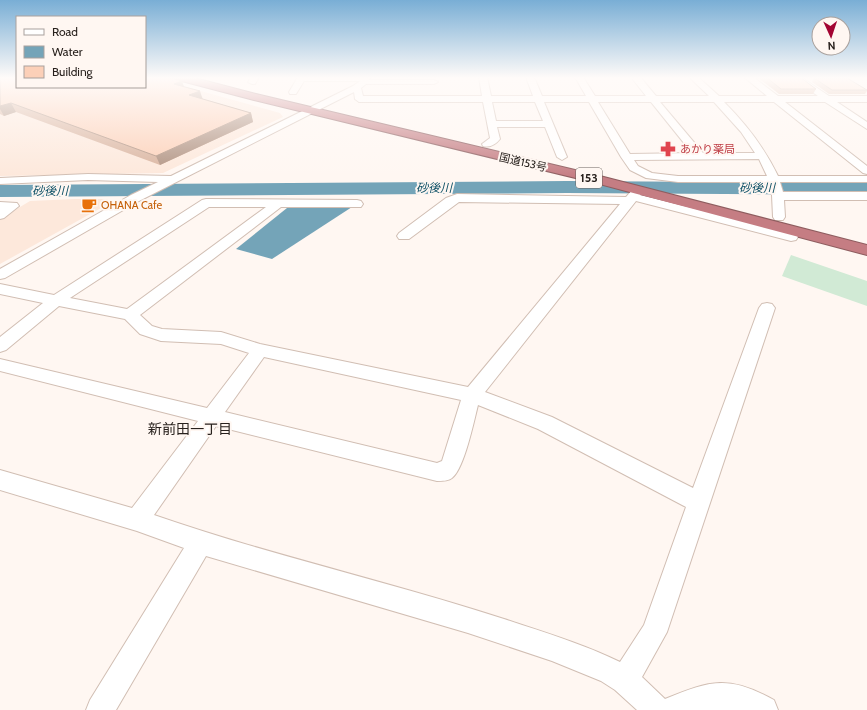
<svg xmlns="http://www.w3.org/2000/svg" width="867" height="710" viewBox="0 0 867 710" font-family="Cabin,'Noto Sans JP',sans-serif">
<rect width="100%" height="100%" fill="#fff7f2"/>
<path fill="#fde8db" d="M0,77L17,87H145L150,77L280,113L283,117L163,173L0,176Z
M75,199H107L110,203L0,264V219L30,201Z"/>
<path fill="#d1ead5" d="M791,255L867,281V306L782,276Z"/>
<path fill="#74a4b8" d="M352,207L272,259L236,249L287,208Z"/>
<g fill="none" stroke-linecap="round" stroke-linejoin="round">
<path fill="#74a4b8" fill-rule="evenodd" d="M567,181L867,183V195L567,193L0,197V185Z"/>
<g stroke="#d1beb3" stroke-width="2">
<path id="minor" d="M251,77H259L255,84H252L248,82Z
M298,77H370L369,80H434L438,82L434,84H366L361,88L363,96H482L479,77H487L491,96H533L526,77H534L542,96H586L575,77H583L595,96H646L631,77H640L656,96H709L689,77H698L719,96H767L744,77H753L778,96H818L791,77H801L829,96H867V102H837L867,122V129L825,102H785L867,166V174L863,173L774,102H724C746,124 764,147 778,176H867V182H780L783,192H867V200H784L785,217L783,220H775L773,217L772,195L769,182H678L646,178L630,170L621,157L589,102H544L567,157L562,160L557,157L545,127H497L500,139C496,144 490,148 483,146L482,144L490,138L483,102H359L355,99L354,92L139,201L5,278L0,279V269L131,195L158,182L88,180L0,184V178L88,174L171,176L353,86L360,81H304L296,94H290L289,92ZM492,102H535L543,121H496ZM598,102H651L692,153L630,154ZM660,102H714L741,132L755,153H703ZM759,159L767,176H678L652,173L638,166L634,160Z
M638,187L642,188L644,190L640,195L796,234L798,237L796,240L791,241L636,201L485,392L552,417L693,488L759,308L762,304L767,303L772,304L775,308L667,632L642,677L665,699C711,680 729,675 774,700L778,710H637L615,690L601,681L552,661L468,633L206,556L116,710H86L90,700L184,548L137,531L0,490V470L132,508L198,421L0,371V359L207,408L249,353L221,344L161,341L140,334L125,319L59,306L6,350L0,352V337L43,303L0,294V284L54,295L202,200L206,199L357,200L361,201L363,204L361,207H281L140,315L152,326L162,329L221,332L260,344L468,387L620,204L459,202L409,239H399L397,236L399,233L446,198L457,194L626,197L634,188ZM209,207H266L127,309L70,298ZM264,357L461,400L442,461L437,463L225,412ZM478,405L538,429L686,507L644,625L620,662C583,644 543,632 504,619C388,581 269,555 154,515L216,426L437,481C442,481 448,481 452,478C464,469 474,421 478,405Z
M0,202L17,203L19,206L4,218L0,219Z"/>
</g>
<g stroke="#8e5d5f" stroke-width="2">
<path id="highway" d="M173,77H191L256,94L596,175L867,245V255L592,182L254,100L174,79Z"/>
</g>
<use href="#minor" fill="#fff" fill-rule="evenodd"/>
<use href="#highway" fill="#c57d83" fill-rule="evenodd"/>
</g>
<path fill="#d9b39e" d="M0,77L182,81L184,87L203,99L251,113L253,122L160,165L16,112L4,116L0,114Z
M757,77H800L816,89L813,94H779Z
M814,78L867,90V91L865,94H829L812,82Z"/>
<path fill="#b09281" d="M182,81L185,90L174,84Z
M200,91L203,100L189,95Z
M11,103L16,112L4,116L0,109V106Z
M251,113L253,122L160,165L156,156Z"/>
<path fill="#fcd0b8" stroke="#b09281" d="M0,77H17V87H145V77H168L182,81L174,84L200,91L189,95L251,113L156,156L11,103L0,106Z
M766,77H800L816,89H781Z
M814,78H847L867,90H832Z"/>
<linearGradient id="sky" x2="0" y2="1"><stop stop-color="#79aed5"/><stop offset="0.44" stop-color="#fffbf9"/><stop offset="1" stop-color="#fffbf9" stop-opacity="0"/></linearGradient>
<rect width="867" height="177" fill="url(#sky)"/>
<defs>
<g id="pharmacy-bare" transform="scale(1.2)"><path d="M-2-6h4v4h4v4h-4v4h-4v-4h-4v-4h4Z" fill="#e0444e" stroke="#fff7f2" stroke-width="2.5" paint-order="stroke"/></g>
<g id="cafe-bare" transform="scale(1.2)"><path d="M-5.5-4.5H6V0H3Q3 3.5 0 3.5H-2.5Q-5.5 3.5-5.5 0ZM3-3.2v2h1.7v-2ZM-6 4.5H4V6H-6Z" fill="#e8710a" stroke="#fff7f2" stroke-width="2.5" paint-order="stroke"/></g>
</defs>
<g fill-rule="evenodd">
<use href="#pharmacy-bare" x="668" y="149"/>
<use href="#cafe-bare" x="89" y="205"/>
</g>
<g text-anchor="middle" stroke-width="4" stroke-linejoin="round" paint-order="stroke">
<g font-size="11" fill="#be3a42" stroke="#fff7f2" text-anchor="start">
<text x="680" y="153">あかり薬局</text>
</g>
<g font-size="11" fill="#28211d" stroke="#fff7f2">
<text transform="translate(523 162) rotate(13)" y="4">国道153号</text>
</g>
<g font-size="11" fill="#c56008" stroke="#fff7f2" text-anchor="start">
<text x="101" y="209">OHANA Cafe</text>
</g>
<rect fill="#fff7f2" stroke="#68615d" stroke-width="1" x="576" y="168" width="26" height="20" rx="3"/>
<g font-size="12" font-weight="bold" fill="#28211d">
<text x="589" y="182">153</text>
</g>
<g font-size="12" font-style="italic" fill="#0c4f65" stroke="#fff7f2">
<text x="434" y="192">砂後川</text>
<text x="757" y="192">砂後川</text>
<text x="50" y="195">砂後川</text>
</g>
<g font-size="14" fill="#28211d" stroke="#fff7f2">
<text x="190" y="434">新前田一丁目</text>
</g>
</g>
<rect x="16" y="16" width="130" height="72" fill="#fff7f2" stroke="#a9a19d"/>
<rect x="24" y="29" width="20" height="6" fill="#ffffff" stroke="#a9a19d"/>
<text x="52" y="36" font-size="12" fill="#28211d">Road</text>
<rect x="24" y="46" width="20" height="12" fill="#74a4b8" stroke="#a9a19d"/>
<text x="52" y="56" font-size="12" fill="#28211d">Water</text>
<rect x="24" y="66" width="20" height="12" fill="#fcd0b8" stroke="#a9a19d"/>
<text x="52" y="76" font-size="12" fill="#28211d">Building</text>
<g transform="translate(831 36) rotate(177)"><circle r="19" fill="#fff7f2" stroke="#a9a19d"/>
<path d="M0-3L7 15L0 10L-7 15Z" fill="#a30533"/>
<text y="-6" font-size="11" font-weight="bold" text-anchor="middle" fill="#28211d">N</text>
</g>
</svg>
